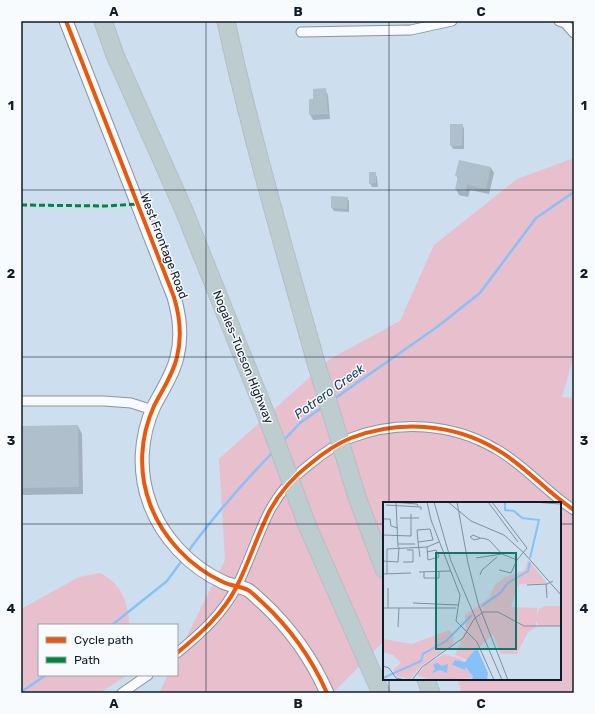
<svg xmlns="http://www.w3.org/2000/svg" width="595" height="714" viewBox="0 0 595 714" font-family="Rubik,sans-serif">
<rect width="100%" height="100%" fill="#cddeef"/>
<path fill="#e7bfcd" d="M574,158V355L562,397L574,398V693H462L457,679H560V503H384V641L333,693H159L168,675H177V656L225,560L219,459L330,359L400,321L434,245L517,179Z
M100,573C121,583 129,603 129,625H39V675H127L100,693H21V609L79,577Z"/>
<path fill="#0003" d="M325,89L328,95L330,119L313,120L310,114Z
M462,125L464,128V149H453L451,145Z
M491,168L494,173L489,194L470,190L468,197L459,195L456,189L458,179L456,175Z
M375,173L377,177L378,187H372L370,183Z
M347,198L349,201V212L334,211L332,208Z
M78,426L82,434L83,494L21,495V427Z"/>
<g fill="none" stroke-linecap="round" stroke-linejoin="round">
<path stroke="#88c1fa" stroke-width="2.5" d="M334,399L437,327L480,293L536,218L574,192
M283,441L301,422L323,407
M187,553C213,517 242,484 273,452
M112,625L167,581L183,559
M21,692L46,675"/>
</g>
<path fill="#afbfcb" d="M326,88L328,114L309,115V99H313V89Z
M450,124H463L462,146H450Z
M459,160L491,167L486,189L467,185L466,192L455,189L458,176H455Z
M369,172H376V183L369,184Z
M331,196L348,197L347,209L331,208Z
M78,425L79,487L21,488V426Z"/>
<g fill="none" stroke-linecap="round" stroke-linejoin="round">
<g stroke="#8894a1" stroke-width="11">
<path id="street" d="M559,21L565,23L574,33
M301,32L411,30L452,21
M21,401H104L131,403L153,410
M177,653C200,634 223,614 237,586C249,562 257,536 269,512C279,493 293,477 310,464C322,454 336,444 351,438C398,420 452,423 496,449C525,465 546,492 574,510
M122,693L148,675"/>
</g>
<g stroke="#8894a1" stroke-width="15">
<path id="secondary" d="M66,21L174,297C180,317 182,337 177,357C173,375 162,390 154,406C140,437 138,472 150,504C162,537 190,567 223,582C231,586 240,586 248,590C253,593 258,599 262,602C289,627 312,659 327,693"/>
</g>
<g stroke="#b4bdc6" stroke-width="19">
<path id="highway" d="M103,21L115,55L183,208L267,417
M226,21C251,137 285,252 317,366
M357,497L384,569
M307,525L381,693
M426,679L431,693"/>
</g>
<use href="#street" stroke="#f8fafd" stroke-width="9"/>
<use href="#secondary" stroke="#f8fafd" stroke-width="13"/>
<use href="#highway" stroke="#bdcdcf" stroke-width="17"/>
<g stroke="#b4bdc6" stroke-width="19" stroke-linecap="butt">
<path id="highway-bridge" d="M317,366L357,497
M267,417L307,525"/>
</g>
<use href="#highway-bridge" stroke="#bdcdcf" stroke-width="17"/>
<path stroke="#00873e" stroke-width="3" stroke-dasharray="6 3" stroke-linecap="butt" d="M21,205L106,206L138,204"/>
<g stroke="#f8fbfe" stroke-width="6">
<path id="cycleway" d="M66,21L174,297C180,317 182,337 177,357C173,375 162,390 154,406C140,437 138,472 150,504C162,537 190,567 223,582C231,586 240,586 248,590C253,593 258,599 262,602C289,627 312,659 327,693
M177,653C200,634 223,614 237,586C249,562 257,536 269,512C279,493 293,477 310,464C322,454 336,444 351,438C398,420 452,423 496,449C525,465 546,492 574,510"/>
</g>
<use href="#cycleway" stroke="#e8590c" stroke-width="4"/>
</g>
<path fill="none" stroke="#101c28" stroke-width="1" stroke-opacity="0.55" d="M206,21V693M389,21V503M21,190H574M21,357H574M21,524H384M560,524H574M389,679V693"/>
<g text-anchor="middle" stroke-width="3" stroke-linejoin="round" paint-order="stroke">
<g font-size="12" fill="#101c28" stroke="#f8fbfe">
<text transform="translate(164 246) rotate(69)" y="4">West Frontage Road</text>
<text transform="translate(243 357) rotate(68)" y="4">Nogales–Tucson Highway</text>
</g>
<g font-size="13" font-style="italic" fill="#193f64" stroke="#f8fbfe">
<text transform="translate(329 391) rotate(-36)" y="5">Potrero Creek</text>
</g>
</g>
<g transform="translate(383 502)">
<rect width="178" height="178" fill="#cddeef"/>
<path d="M145,58L164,81L137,82L134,86L128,105L154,106V113L156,107L162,104H178V124H156L153,119V125L145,130L134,152H118L110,132L84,158L72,153L83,127L82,113L107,95L111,84L122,75L142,68ZM66,128L70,133V142L38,164L27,177L14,174L10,168L18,161L10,153L0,150V137L29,142ZM62,152L78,157L81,161L73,158L70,164L82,168L83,165L90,176L49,178L33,173L44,162Z" fill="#e7bfcd"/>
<path d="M95,148L105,171L104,178H88L90,175L83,165L82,168L69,163L72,158L82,160L91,149ZM54,161L59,164L65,162L64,171L57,168L49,171L52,167L50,163Z" fill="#88c1fa"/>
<path fill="none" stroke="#88c1fa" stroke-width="2" d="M122,0V8L131,9L139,16L156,18L147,56M99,104L117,91L125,81L145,69L147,60M0,176L38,159L40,152L63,139L89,113"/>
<path fill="none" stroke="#81909f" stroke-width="1" d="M8,0L34,2L35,4M13,0L15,45M44,0L48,18L77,93L73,119L94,140L111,178M51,0L68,59L119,178M65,0L88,19L121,33L141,51M74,0L85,61L95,101L125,178M105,0L135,40M149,0L178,2M3,3L38,5V8M17,16H36M0,17H7L8,24L15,26M0,33L28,34V12M97,36L90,33L87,35L91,38L99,36L106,38L119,52M35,40L34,28L47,27L50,38L35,40L37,55M15,42H32M44,45L45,58L56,55L53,48L44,50M141,51L178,93M93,56L119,52L134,58L144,46L109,0M0,59L15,60L16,45M20,60H30V48H24M116,68L128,71L134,58M36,70L68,69M41,70V76H56V70M0,72L28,71M4,72V47L44,45L56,40M97,73L99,68L114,55M163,82L164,96M144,83L164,82L170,79M5,86V106M30,101L75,103M0,106H73M15,125L16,106M0,164L6,166L13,176L22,178M29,178L39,165L80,136L91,117L100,110H115L141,124H178"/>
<path fill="#0f766e" fill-opacity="0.15" stroke="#0f766e" stroke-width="2" d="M53,51H133V147H53Z"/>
<rect width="178" height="178" fill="none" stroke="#101c28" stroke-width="2"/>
</g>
<rect width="595" height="714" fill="none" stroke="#f8fbfe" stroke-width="44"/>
<rect x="38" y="624" width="140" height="52" fill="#f8fbfe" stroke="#9ba2a8"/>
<rect x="46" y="637" width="20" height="6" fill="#e8590c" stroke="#9ba2a8"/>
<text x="74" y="644" font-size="12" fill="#101c28">Cycle path</text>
<rect x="46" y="657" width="20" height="6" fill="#00873e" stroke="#9ba2a8"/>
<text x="74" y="664" font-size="12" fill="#101c28">Path</text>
<rect x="22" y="22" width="551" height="670" fill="none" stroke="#101c28" stroke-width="1.5"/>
<g font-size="13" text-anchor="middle" font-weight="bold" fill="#101c28">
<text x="114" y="16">A</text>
<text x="298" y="16">B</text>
<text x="481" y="16">C</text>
<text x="11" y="110">1</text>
<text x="584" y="110">1</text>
<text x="11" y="278">2</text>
<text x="584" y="278">2</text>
<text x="11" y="445">3</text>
<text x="584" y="445">3</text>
<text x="11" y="613">4</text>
<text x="584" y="613">4</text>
<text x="114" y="708">A</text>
<text x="298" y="708">B</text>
<text x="481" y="708">C</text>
</g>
</svg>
